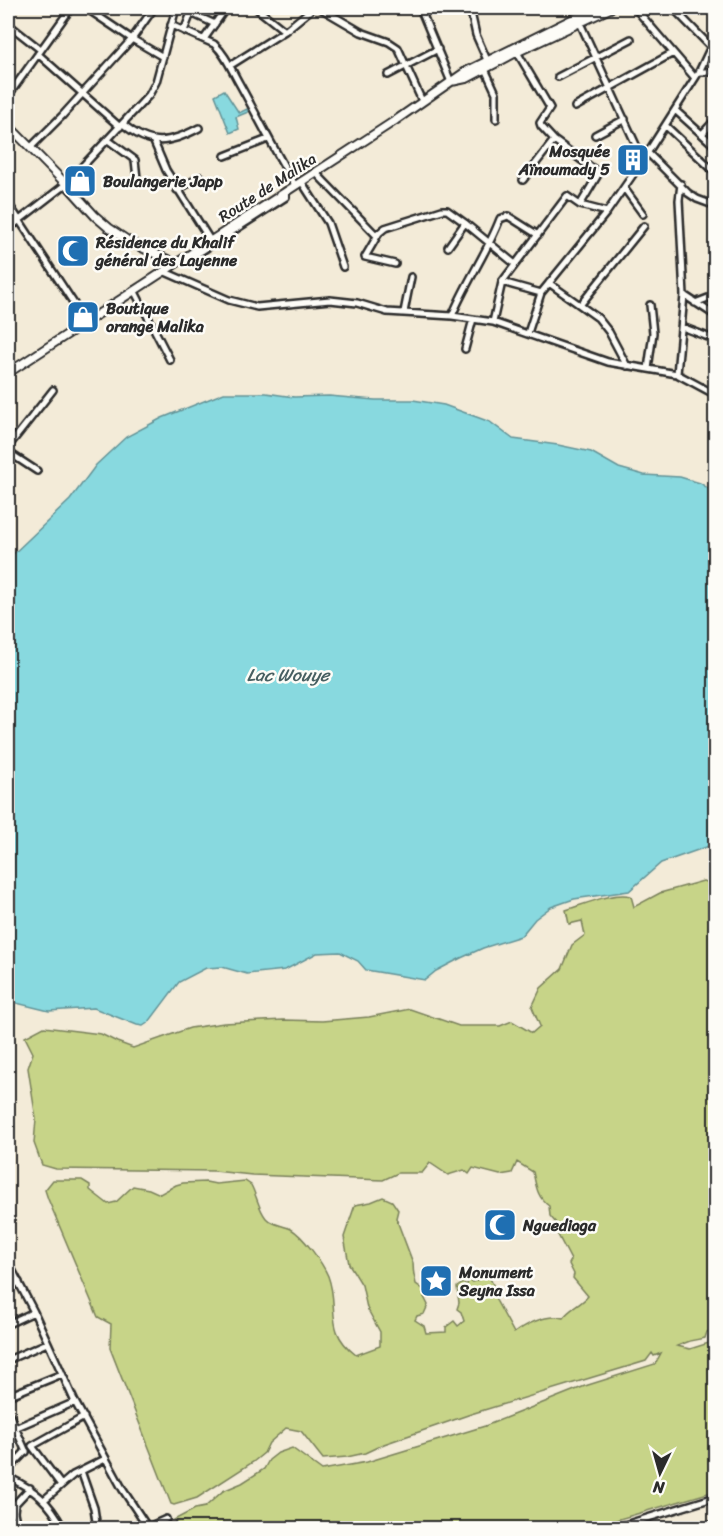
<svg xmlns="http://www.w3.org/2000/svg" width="723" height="1536" viewBox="0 0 723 1536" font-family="Sriracha,sans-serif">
<rect width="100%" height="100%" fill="#f3ebd8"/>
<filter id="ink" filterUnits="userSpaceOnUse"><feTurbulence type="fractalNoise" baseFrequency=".0167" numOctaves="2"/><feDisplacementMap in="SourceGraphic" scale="12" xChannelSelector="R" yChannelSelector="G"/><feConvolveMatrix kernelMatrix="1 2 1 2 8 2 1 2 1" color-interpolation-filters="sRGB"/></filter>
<g filter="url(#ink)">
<path fill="#c7d488" stroke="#79805a" stroke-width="1.5" d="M703,881L716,884L715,1328L707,1332L705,1338L690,1341L677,1346L690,1349L715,1341V1491L589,1528H180L174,1520L195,1509L205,1507L223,1491L242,1483L264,1469L269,1460L278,1453L292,1448L322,1470L367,1462L485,1426L585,1386L655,1364L661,1353L654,1356L652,1353L646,1361L471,1414L384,1444L365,1453L347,1457L323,1459L301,1431L286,1428L269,1443L264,1453L253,1462L197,1498L174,1505L171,1504L110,1348L111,1324L98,1317L48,1199L45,1190L53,1180H82L90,1185V1190L108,1204L116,1202L133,1186L149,1189L160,1194L176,1185L183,1183L206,1182L216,1184L245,1181L251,1185C256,1194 259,1210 266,1218C272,1225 283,1225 291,1229C303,1236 322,1262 328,1276C340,1308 323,1330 356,1355L380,1346V1332L367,1308L362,1285L349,1264L344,1237L355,1205L371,1202L383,1197L392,1201L398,1210L396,1218L413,1263C413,1271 414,1277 416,1284L427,1292V1295L424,1297L428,1305L424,1314L417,1316L415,1320L424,1326L426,1333L446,1332V1327L454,1321L458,1326L464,1321L461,1312L457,1309L459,1303L457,1287L463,1283L467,1285L468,1280L472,1282L480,1279L481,1277L489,1276L495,1289L496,1300L514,1333C527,1324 546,1314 563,1318C570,1308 581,1305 588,1296L573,1278L574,1274L569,1264L571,1260L557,1233L556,1223L550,1216L549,1206C537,1197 536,1186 533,1172L517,1162L512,1173L500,1175L473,1168L469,1174L464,1170L448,1175L430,1163L422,1173H398L383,1180L252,1175L214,1171L56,1169L42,1165L34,1143L36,1119L28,1068L33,1053L25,1037L44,1027L101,1034L117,1042L133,1048L190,1028L224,1023L284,1020L322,1021L369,1017L410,1009L459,1026H500L512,1021L532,1033L540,1026L532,1007L541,988L562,969L572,945L585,935L582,921L569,924L566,910C583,905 614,891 631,896L634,907L660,893Z"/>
<path fill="#88d9df" stroke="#639397" stroke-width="1.5" d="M224,90L239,113L247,109L248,112L236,117L239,129L230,133L215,95Z
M224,393H266L294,397L329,396L375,400H413L444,405L490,422L513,439L558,445L591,452L619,468L644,475L680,477L700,483L715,493V844L661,863L629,891L574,899L551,907L535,919L521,936L483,948L461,958L436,971L425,980L366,970L358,961L340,952L317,953L285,970L247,974L222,967L206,968L179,982L149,1022L143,1026L137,1025L94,1008L49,1011L8,1001V559L70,500L96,465L126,437L162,418Z"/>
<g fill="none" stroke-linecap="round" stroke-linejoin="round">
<g stroke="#2b2b2b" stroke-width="10">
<path id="street" d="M86,8L132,39L163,57
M256,8L285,31
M320,8L361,32L389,42L398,48L422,101
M420,8L451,82
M470,8L476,35L487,60
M635,8L695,78
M673,8L711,47
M191,13L215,24
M580,23L643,160
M8,24L41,50
M171,25L214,44C226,55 231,69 239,83C258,117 275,152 295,185
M184,31L193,8
M204,39L226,8
M517,52L550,108L540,123L541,126L554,140L599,173L580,205
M38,54L120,127
M231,65L285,31L313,8
M485,69L496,93V119
M699,72H716
M388,75L438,49
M558,77L631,39
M8,96L71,8
M575,107L673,53
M675,110L716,147
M123,124C150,147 169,144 199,128
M666,126L716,173
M702,134L716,119
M595,135L625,119
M108,140L135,160L137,178
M154,142L166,170L210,240
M31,147L62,116L132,39L154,8
M648,153L688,193L697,199L716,206
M225,156L268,139
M315,172L377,236
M523,180L554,140
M301,181L328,223L343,267
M624,188L643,214
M177,190L200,177
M8,203L86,322
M465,223L515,264
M8,229L66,184L149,95L156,82L176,8
M186,257L194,256L286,197V191
M395,264L365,257L379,233L385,228L442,210H447L465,223L448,247
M163,271L229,300L257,307L330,300L357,303L387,312L452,316L493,322L608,362L677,374L716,395
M502,282L541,293
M549,283L598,318L609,332L627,366
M134,290L170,360
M684,295L716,316
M695,303L716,295
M581,304L644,226
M404,312L411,277
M452,316C466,282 487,253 500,219L508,216L538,235
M493,322L502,282L567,196L580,205L607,212
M682,327L716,340
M528,333L541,293L607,212L643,160L699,72L716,36
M465,349L473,319
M648,369L653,333L650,305
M677,374L684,295L679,200L681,184
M8,447L53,390
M8,452L37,471
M8,1262L34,1312L75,1402L123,1490L148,1528
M8,1287L19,1282
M8,1324L34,1312
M8,1360L47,1343
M8,1396L62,1374
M8,1411L26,1452
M15,1428L75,1402
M8,1470L26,1451
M81,1471L94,1508L97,1528
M8,1477C35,1490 49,1501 63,1528
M61,1485L32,1446L84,1417
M44,1500L73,1475L105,1459
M8,1511L14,1512L16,1522L8,1523
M14,1512L15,1504L30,1488
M146,1528L166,1519
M615,1528L716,1497"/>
</g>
<g stroke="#2b2b2b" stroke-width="11">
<path id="secondary" d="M454,81L468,78L517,52L611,8
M8,125L66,184L95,216L109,228L130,242L175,263
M8,373L396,120L465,72L595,8"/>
</g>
<g stroke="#2b2b2b" stroke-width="14">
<path id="highway" d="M707,1528L716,1526"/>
</g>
<use href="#street" stroke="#fdfcf7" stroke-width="5"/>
<use href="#secondary" stroke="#fdfcf7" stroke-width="7"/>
<use href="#highway" stroke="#fdfcf7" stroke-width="9"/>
</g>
</g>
<defs>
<g id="building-square" transform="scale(1.725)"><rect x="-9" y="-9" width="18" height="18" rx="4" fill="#1f6fb2" stroke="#fdfcf7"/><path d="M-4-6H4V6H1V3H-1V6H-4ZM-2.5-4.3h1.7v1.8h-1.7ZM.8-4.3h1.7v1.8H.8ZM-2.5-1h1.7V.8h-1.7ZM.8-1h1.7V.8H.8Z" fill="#fff"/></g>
<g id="shop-square" transform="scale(1.725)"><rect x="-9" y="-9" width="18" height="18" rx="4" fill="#1f6fb2" stroke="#fdfcf7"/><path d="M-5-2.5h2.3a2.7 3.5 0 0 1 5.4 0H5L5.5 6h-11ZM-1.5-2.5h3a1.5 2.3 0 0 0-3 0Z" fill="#fff"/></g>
<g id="mosque-square" transform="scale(1.725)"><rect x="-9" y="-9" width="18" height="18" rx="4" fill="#1f6fb2" stroke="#fdfcf7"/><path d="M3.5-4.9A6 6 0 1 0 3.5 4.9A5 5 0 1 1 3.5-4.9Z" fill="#fff"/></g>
<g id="sight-square" transform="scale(1.725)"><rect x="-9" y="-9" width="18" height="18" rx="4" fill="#1f6fb2" stroke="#fdfcf7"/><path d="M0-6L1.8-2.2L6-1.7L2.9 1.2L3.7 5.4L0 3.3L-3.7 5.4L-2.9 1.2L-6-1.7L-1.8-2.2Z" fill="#fff"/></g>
</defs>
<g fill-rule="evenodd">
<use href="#building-square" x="633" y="160"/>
<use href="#shop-square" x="80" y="181"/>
<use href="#mosque-square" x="73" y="251"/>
<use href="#shop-square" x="83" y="317"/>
<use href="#mosque-square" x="500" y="1225"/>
<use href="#sight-square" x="436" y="1281"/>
</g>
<g text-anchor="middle" stroke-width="5" stroke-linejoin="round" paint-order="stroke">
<g font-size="16" font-weight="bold" fill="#2b2b2b" stroke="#fdfcf7" text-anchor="start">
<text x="610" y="157" text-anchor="end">Mosquée<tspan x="610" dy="18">Aïnoumady 5</tspan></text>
<text x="103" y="187">Boulangerie Japp</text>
<text x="96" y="248">Résidence du Khalif<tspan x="96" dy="18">général des Layenne</tspan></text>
<text x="106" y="314">Boutique<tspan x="106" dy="18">orange Malika</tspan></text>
<text x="523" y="1231">Nguediaga</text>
<text x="459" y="1278">Monument<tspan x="459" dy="18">Seyna Issa</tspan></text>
</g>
<g font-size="16" fill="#2b2b2b" stroke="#fdfcf7">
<text transform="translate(267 187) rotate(-33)" y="6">Route de Malika</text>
</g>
<g font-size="18" font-style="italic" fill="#475f61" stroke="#fdfcf7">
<text x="288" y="681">Lac Wouye</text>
</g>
</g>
<rect width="723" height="1536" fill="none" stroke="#fdfcf7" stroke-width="30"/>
<rect x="15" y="15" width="693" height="1506" fill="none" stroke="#2b2b2b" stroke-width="2" filter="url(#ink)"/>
<g transform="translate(660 1473) rotate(185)" stroke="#fdfcf7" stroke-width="4.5" paint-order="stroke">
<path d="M0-4.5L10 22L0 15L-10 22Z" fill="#2b2b2b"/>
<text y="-9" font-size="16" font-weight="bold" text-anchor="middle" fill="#2b2b2b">N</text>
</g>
</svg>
